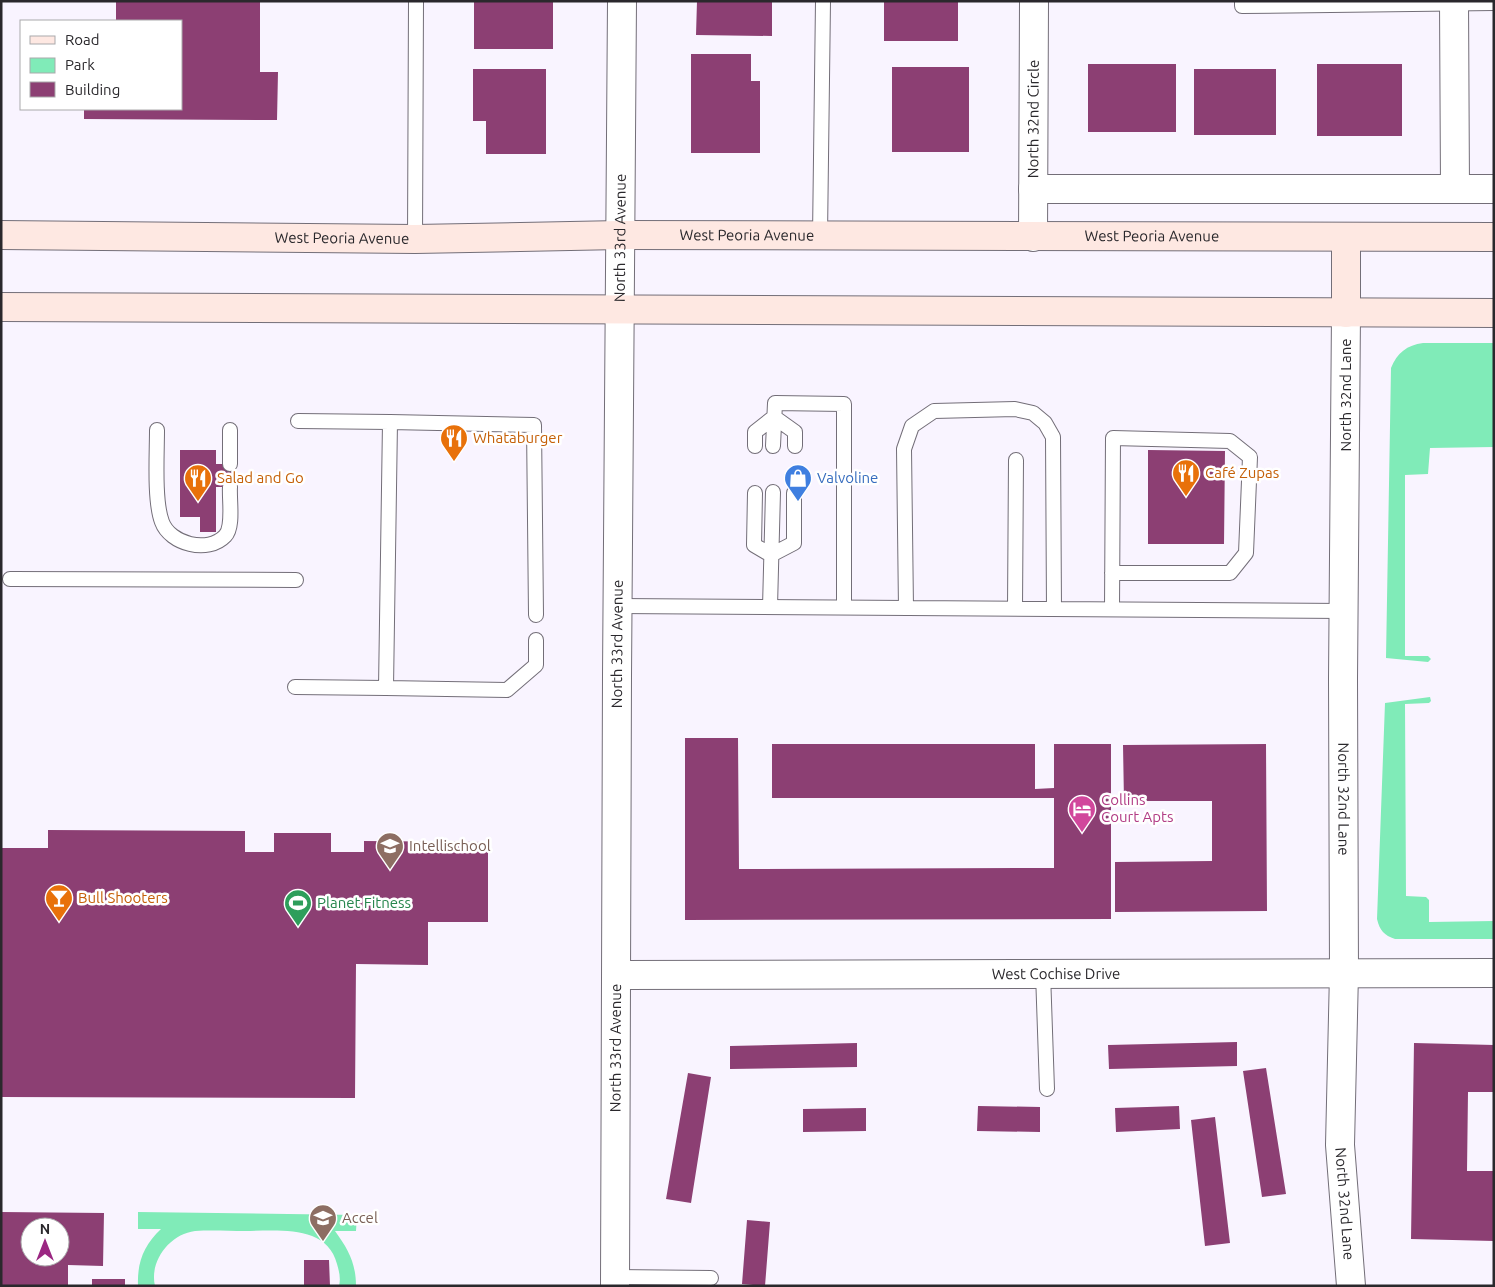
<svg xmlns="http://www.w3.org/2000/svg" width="1495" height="1287" viewBox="0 0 1495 1287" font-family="Ubuntu,sans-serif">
<rect width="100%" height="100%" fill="#f9f4ff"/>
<path fill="#80ebb8" d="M1423,343H1494V447L1430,448L1428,474L1405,475V656H1428L1431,659L1428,662L1386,658L1391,368C1397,353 1407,345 1423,343Z
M1430,697L1431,701L1429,703L1405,704L1406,896L1426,897L1429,900V922L1494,921V939H1395C1384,935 1380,931 1377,919L1385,703Z
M138,1212L357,1215L356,1231H335C348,1249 356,1263 356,1286H339C341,1278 339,1271 337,1264C327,1224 276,1231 245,1231C229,1231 212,1230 195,1231C170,1234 149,1261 155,1286H138C137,1262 144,1245 161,1229H138Z"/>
<path fill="#8c3f73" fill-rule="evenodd" d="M116,1H260V72H278L277,120L84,119V109H181V21H116Z
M474,1H553V49H474Z
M697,1H772V36L696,35Z
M884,1H958V41H884Z
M691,54H751V81H760V153H691Z
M1088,64H1176V132H1088Z
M1317,64H1402V136H1317Z
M892,67H969V152H892Z
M473,69H546V154H486V121H473Z
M1194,69H1276V135H1194Z
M180,450H216V464H234V487H216V532H200V517H180Z
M1148,450L1225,451L1224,544H1148Z
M685,738H738L739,869L1054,868V798H772V744H1035V789L1054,788V744H1111V919L685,920Z
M1266,744L1267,911L1115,912V862L1212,861V801H1124L1123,745Z
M48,830L245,831V852H274V833H331V852H364V841L488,842V922H428V965L356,964L355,1098L1,1097V848H48Z
M1237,1042V1066L1109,1069L1108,1045Z
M857,1043V1067L730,1069V1046Z
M1414,1043L1494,1045V1092H1468L1467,1171H1494V1241L1411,1239Z
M1266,1068L1286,1194L1262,1197L1243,1071Z
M688,1073L711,1077L691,1203L666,1199Z
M978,1106L1040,1107V1132L977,1131Z
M1179,1106L1180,1129L1116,1132L1115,1108Z
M866,1108V1131L803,1132V1109Z
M1215,1117L1230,1243L1205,1246L1191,1120Z
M1,1212L104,1213L103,1266L68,1265V1286H1ZM30,1227H60V1257H30Z
M747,1220L770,1222L765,1286L742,1284Z
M304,1260H329L330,1286H304Z
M92,1279H125V1286H92Z"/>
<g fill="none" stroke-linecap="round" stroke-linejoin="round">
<g stroke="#736e78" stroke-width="16">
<path id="lane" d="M1242,1V6L1494,3
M820,236L823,1
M415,239L416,1
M390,422L534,425L536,615
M157,430C157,454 154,501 162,522C170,544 208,554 225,536C234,527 229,500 230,487
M755,446V432L774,417L795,432V446
M773,446L775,403L844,404V607
M230,464V430
M755,493L754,545L771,555L794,543V493
M1112,573H1230L1246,553L1250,457L1230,441L1113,438L1112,609
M10,579L296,580
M618,606L1345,611
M770,607L773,492
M906,608L904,449L912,426L934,411L1015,409L1033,413L1045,423L1053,437L1054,609
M1015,608L1016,460
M295,687L386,688L390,422L298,421
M386,688L507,690L536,665V640
M1043,973L1047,1089
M615,1277L711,1278"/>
</g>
<g stroke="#736e78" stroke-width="30">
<g id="street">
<path d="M1454,1L1455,189"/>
<path d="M1033,189H1494"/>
<path id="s1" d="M1033,237L1034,1"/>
<path id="s2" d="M1346,313L1343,679L1344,973L1340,1145L1351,1286"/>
<path id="s3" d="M618,975L1494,973"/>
<path id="s4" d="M615,1286L617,676L622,1"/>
</g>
</g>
<g stroke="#736e78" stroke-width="30">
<g id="secondary">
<path id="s5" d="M1,235L415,239L620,235L1494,237"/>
<path d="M1346,237V313"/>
<path d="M1,307L1494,313"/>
</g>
</g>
<use href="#lane" stroke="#fff" stroke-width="14"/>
<use href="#street" stroke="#fff" stroke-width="28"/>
<use href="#secondary" stroke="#fee8e2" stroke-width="28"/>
</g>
<defs>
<g id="restaurant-pin" transform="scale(1.4375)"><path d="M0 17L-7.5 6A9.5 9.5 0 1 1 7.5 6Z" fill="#e8710a" stroke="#fff"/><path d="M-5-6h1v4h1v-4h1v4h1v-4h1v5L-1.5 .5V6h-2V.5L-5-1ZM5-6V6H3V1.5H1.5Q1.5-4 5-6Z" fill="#fff"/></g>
<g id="shop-pin" transform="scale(1.4375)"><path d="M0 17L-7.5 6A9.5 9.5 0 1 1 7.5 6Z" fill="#3f7fe0" stroke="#fff"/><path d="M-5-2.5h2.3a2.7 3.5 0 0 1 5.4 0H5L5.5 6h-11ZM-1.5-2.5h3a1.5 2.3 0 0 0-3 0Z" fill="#fff"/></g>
<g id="hotel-pin" transform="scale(1.4375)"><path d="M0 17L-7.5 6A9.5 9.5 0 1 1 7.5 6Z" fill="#d1479c" stroke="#fff"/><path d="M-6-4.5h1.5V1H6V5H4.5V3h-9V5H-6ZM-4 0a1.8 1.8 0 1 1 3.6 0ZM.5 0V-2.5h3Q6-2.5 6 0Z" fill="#fff"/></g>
<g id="school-pin" transform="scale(1.4375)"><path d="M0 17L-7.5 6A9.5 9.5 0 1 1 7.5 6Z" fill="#8d6e63" stroke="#fff"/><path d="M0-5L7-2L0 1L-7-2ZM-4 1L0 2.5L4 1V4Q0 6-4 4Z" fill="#fff"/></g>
<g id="bar-pin" transform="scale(1.4375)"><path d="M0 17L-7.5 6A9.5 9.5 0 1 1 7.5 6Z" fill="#e8710a" stroke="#fff"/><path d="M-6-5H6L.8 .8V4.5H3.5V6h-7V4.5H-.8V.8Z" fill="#fff"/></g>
<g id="stadium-pin" transform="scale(1.4375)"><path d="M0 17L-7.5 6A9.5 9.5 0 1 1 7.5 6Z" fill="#2e9e5b" stroke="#fff"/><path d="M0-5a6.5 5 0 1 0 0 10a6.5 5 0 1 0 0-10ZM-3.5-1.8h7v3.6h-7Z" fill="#fff"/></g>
</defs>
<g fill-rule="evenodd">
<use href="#restaurant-pin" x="454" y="438"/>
<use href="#restaurant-pin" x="1186" y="473"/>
<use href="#restaurant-pin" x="198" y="478"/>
<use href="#shop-pin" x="798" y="478"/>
<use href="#hotel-pin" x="1082" y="809"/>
<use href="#school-pin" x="390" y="846"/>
<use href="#bar-pin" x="59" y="898"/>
<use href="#stadium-pin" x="298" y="903"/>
<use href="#school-pin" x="323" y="1218"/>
</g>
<g text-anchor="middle" stroke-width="5" stroke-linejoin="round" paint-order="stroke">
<g font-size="15" fill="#2a282c" stroke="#fff">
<text dy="5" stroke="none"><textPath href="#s1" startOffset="118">North 32nd Circle</textPath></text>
<text dy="5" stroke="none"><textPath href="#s5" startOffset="746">West Peoria Avenue</textPath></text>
<text dy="5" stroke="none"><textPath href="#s5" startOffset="1151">West Peoria Avenue</textPath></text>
<text dy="5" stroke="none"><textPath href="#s5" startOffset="341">West Peoria Avenue</textPath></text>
<text dy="5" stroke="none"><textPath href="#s4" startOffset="1048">North 33rd Avenue</textPath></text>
<text transform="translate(1346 395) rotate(-90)" y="5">North 32nd Lane</text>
<text dy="5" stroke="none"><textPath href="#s4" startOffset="642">North 33rd Avenue</textPath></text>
<text dy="5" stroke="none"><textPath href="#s2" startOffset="486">North 32nd Lane</textPath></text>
<text dy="5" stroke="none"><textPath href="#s3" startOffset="438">West Cochise Drive</textPath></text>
<text dy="5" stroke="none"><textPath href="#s4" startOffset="238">North 33rd Avenue</textPath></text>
<text dy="5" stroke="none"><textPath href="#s2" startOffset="891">North 32nd Lane</textPath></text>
</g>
<g font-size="15" fill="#c56008" stroke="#fff" text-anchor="start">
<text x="473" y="443">Whataburger</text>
<text x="1205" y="478">Café Zupas</text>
<text x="217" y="483">Salad and Go</text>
<text x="78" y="903">Bull Shooters</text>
</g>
<g font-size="15" fill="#366cbe" stroke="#fff" text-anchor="start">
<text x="817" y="483">Valvoline</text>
</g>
<g font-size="15" fill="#b23c85" stroke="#fff" text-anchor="start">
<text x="1101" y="805">Collins<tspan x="1101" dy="17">Court Apts</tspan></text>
</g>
<g font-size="15" fill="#785e54" stroke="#fff" text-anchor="start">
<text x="409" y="851">Intellischool</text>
<text x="342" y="1223">Accel</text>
</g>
<g font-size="15" fill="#27864d" stroke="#fff" text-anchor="start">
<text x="317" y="908">Planet Fitness</text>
</g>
</g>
<rect width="1495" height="1287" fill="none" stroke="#2a282c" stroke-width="5"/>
<rect x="20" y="20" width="162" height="90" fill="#ffffff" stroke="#aaa9ab"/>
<rect x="30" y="36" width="25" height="8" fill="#fee8e2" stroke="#aaa9ab"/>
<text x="65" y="45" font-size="15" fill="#2a282c">Road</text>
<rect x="30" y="58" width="25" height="15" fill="#80ebb8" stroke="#aaa9ab"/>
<text x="65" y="70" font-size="15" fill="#2a282c">Park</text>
<rect x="30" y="82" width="25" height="15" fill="#8c3f73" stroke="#aaa9ab"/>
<text x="65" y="95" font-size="15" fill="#2a282c">Building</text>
<g transform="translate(45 1242)"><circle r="24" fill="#ffffff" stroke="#aaa9ab"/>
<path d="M0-4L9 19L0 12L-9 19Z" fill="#9b2782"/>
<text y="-8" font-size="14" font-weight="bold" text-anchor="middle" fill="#2a282c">N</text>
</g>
</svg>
